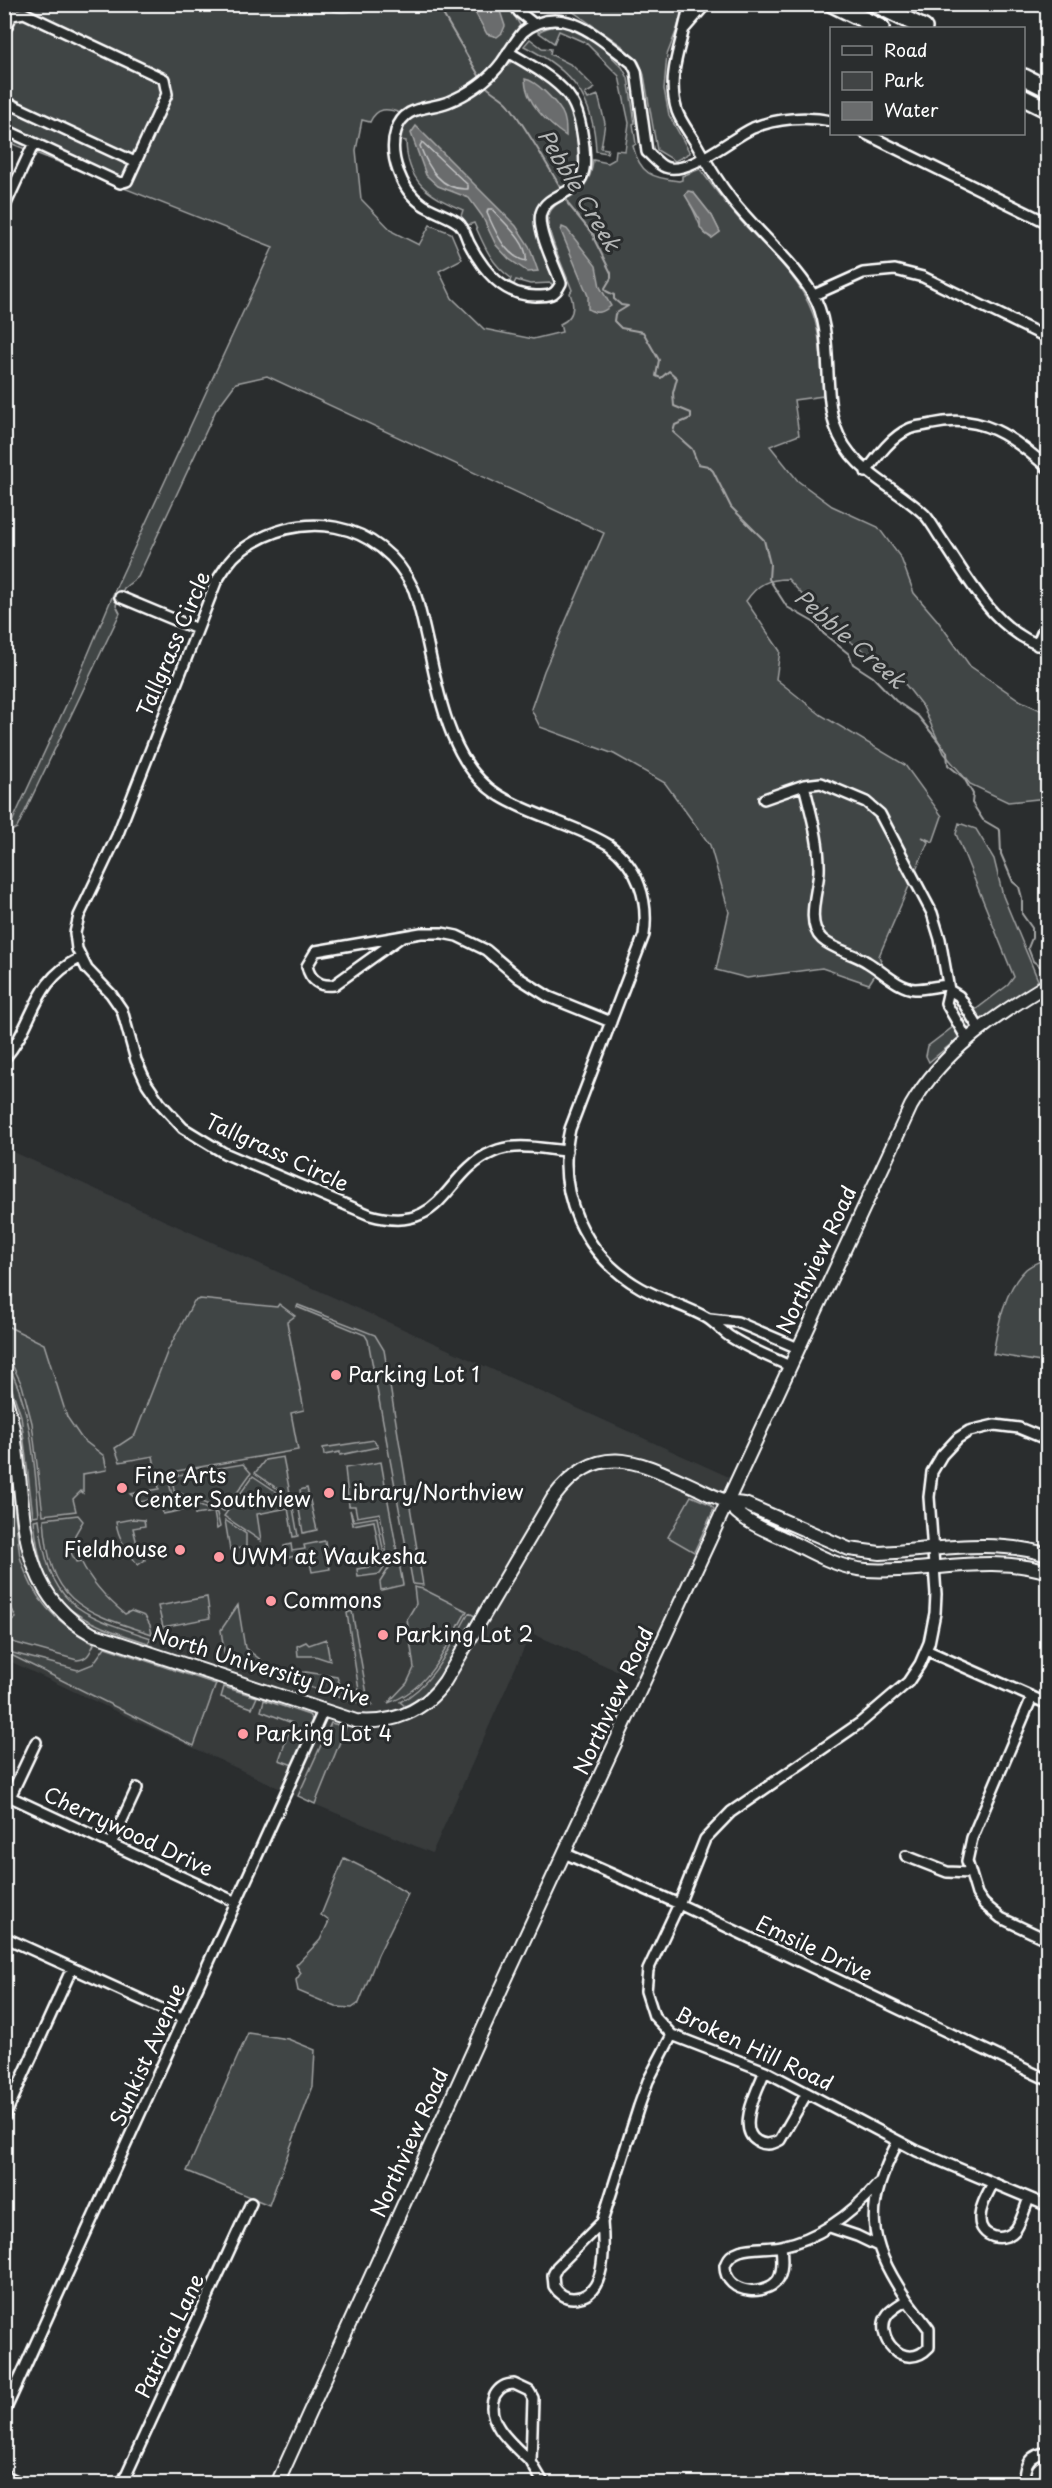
<svg xmlns="http://www.w3.org/2000/svg" width="1052" height="2488" viewBox="0 0 1052 2488" font-family="'Playpen Sans',sans-serif">
<rect width="100%" height="100%" fill="#2a2d2e"/>
<filter id="ink" filterUnits="userSpaceOnUse"><feTurbulence type="fractalNoise" baseFrequency=".0167" numOctaves="2"/><feDisplacementMap in="SourceGraphic" scale="12" xChannelSelector="R" yChannelSelector="G"/><feConvolveMatrix kernelMatrix="1 2 1 2 8 2 1 2 1" color-interpolation-filters="sRGB"/></filter>
<g filter="url(#ink)">
<path fill="#373a3b" d="M5,1148L729,1477L638,1680L531,1633L432,1853L302,1799L5,1659Z"/>
<path fill="#414445" stroke="#a0a2a2" stroke-width="1.5" fill-rule="evenodd" d="M315,4C331,11 348,18 362,5H508L520,25C507,53 474,89 444,98C428,103 413,102 400,113C387,108 377,107 370,122L362,120L356,150L361,199L393,232L419,245L430,225L451,233L462,259L439,271L452,298L484,329L533,339L562,332L560,324C574,318 575,306 570,293L572,290C567,276 546,232 548,219C551,193 590,204 593,160L608,163L615,159L616,150L625,151L629,123L619,76L586,43L559,31L554,43L538,32C572,14 586,35 613,54L612,57L622,67L628,78L635,123L633,124L636,144L633,146C640,174 652,178 679,181L682,180V176L700,169C713,187 726,204 740,220C767,250 799,275 813,314C822,340 821,369 823,396L794,400L799,435L770,446L798,481L832,506L878,527L901,558L914,593L938,621L970,666L1021,701L1047,713V798L1008,802L970,784L944,753L923,707L895,671L849,641L817,611L788,579C767,579 758,584 746,601L780,651L776,679L821,715L905,765L942,816L933,842L922,837L928,842L879,956L882,964L869,984L822,968L747,978L716,970L729,912L710,845L665,783L614,754L540,727L531,709L544,671L604,533L267,376L236,383L216,410L138,577L124,588L116,605L120,613L17,828L7,833L73,690L118,583L273,247L5,141L4,5ZM693,192L712,216L720,232L711,238C698,230 698,216 690,204Z
M580,5H684L677,29L667,55L664,89L669,115L690,153L675,161L657,150L644,75L639,62L621,45L572,11L573,9L579,10Z
M530,39L542,48L551,49L550,54L572,65L595,88L585,94L588,99L598,95L605,123L601,148L608,149L607,153L596,151C594,98 572,70 524,46Z
M514,61C535,71 562,90 572,111C576,121 576,133 578,143C579,153 583,165 578,174C568,194 538,192 535,219C532,240 560,268 553,288L551,283L530,284L516,280L513,286L509,284L511,278C490,263 484,245 474,223L468,225L461,216L463,210C428,195 407,183 406,141L400,140C404,105 434,116 458,104C471,97 486,86 497,77C503,72 506,63 514,61Z
M959,823L976,829L994,859L1003,896L1038,980L1031,989L957,1039L929,1062L926,1056L928,1046L1008,985L1014,977L956,834Z
M1047,1258V1363L993,1354C998,1325 1004,1290 1026,1269C1032,1264 1041,1261 1047,1258Z
M200,1299L277,1307L279,1304L295,1316L287,1322L304,1410L291,1413L298,1450L160,1474L159,1471L156,1472L153,1456L120,1462L115,1448L135,1435L168,1350L194,1301Z
M298,1305L375,1335L384,1350L423,1585L413,1584L368,1340L365,1335L297,1307Z
M5,1325L44,1344L67,1417L82,1439L104,1456L107,1470L83,1474V1493L81,1491L73,1499L76,1511L43,1515L32,1423L22,1385L5,1350Z
M4,1357C32,1405 34,1461 39,1515L33,1516L21,1416L5,1369Z
M4,1419L20,1557C33,1600 55,1622 94,1644C90,1653 88,1659 77,1660L5,1640V1626L16,1618L5,1594Z
M374,1440L378,1447L340,1455V1452L324,1455L323,1448Z
M283,1457L291,1498L255,1473L265,1460Z
M381,1462L403,1585L381,1590L380,1582L389,1568L380,1513L357,1517L355,1506H349L345,1468Z
M243,1464L251,1473L224,1511L174,1491L172,1476Z
M253,1476L292,1502L298,1536L293,1537L288,1508L257,1514L261,1541L224,1516Z
M168,1478L172,1495L140,1502L130,1494L159,1489L158,1481Z
M307,1488L317,1530L303,1533L298,1503H302L300,1490Z
M691,1496L710,1504L714,1509L694,1552L668,1537Z
M181,1498L217,1513L220,1527L217,1529L214,1512L195,1515L194,1508L163,1514L161,1501Z
M350,1510L354,1521L377,1517L386,1565L380,1574L358,1577L357,1569L382,1565L374,1521L353,1525Z
M78,1515L83,1521L75,1535V1546L69,1549L76,1562L81,1561C91,1582 107,1599 125,1614L131,1611L145,1616L150,1625L152,1634C80,1611 49,1602 44,1519Z
M39,1519C49,1605 75,1613 151,1638L148,1643C71,1618 42,1607 34,1520Z
M132,1519L144,1520L145,1526L133,1528L137,1544L145,1560L138,1565C128,1552 118,1539 116,1522Z
M225,1520L246,1534V1547L230,1550Z
M325,1541L330,1569L312,1572L308,1554L278,1559V1556L285,1554L284,1546L291,1544L292,1551L305,1549L304,1545Z
M414,1587L423,1589L467,1611C446,1647 430,1689 388,1703L407,1683L414,1668L407,1619L416,1604Z
M207,1597L210,1618L163,1627L158,1606Z
M238,1605L245,1648L261,1660L263,1664L258,1670L225,1659L221,1630Z
M352,1611L368,1700L373,1705L350,1701L360,1697L347,1613Z
M469,1613L475,1616C457,1647 440,1691 405,1706L400,1702C434,1684 450,1646 469,1613Z
M326,1639L330,1661L315,1656H298L297,1646L306,1642L309,1645Z
M105,1647L216,1684L194,1746L9,1654V1652L78,1670L93,1664Z
M306,1672L337,1677L343,1692L341,1697L286,1680L296,1676V1673Z
M224,1687L257,1697L252,1708L221,1697Z
M264,1700L309,1715L312,1719V1723L293,1765L279,1760L292,1723L261,1711Z
M331,1723L346,1727L315,1804L298,1796Z
M344,1858L370,1871L408,1894L378,1955L359,2003L352,2008L336,2007L298,1991L296,1980L301,1973L296,1965L320,1940L329,1921L321,1915Z
M248,2033L288,2039L315,2050L313,2086L269,2205L187,2171Z"/>
<path fill="#6a6c6d" stroke="#a6a7a7" stroke-width="1.5" d="M471,5H498L505,26L502,33L497,37L487,34Z
M525,79C537,81 555,101 562,112C566,119 566,127 566,136C548,124 525,102 525,79Z
M416,126L516,226L529,246L538,271L528,272L509,259L496,245L482,216L469,198L438,186L426,175L411,133Z
M688,191L693,192L712,216L720,232L712,238L704,233L700,227V220L685,195Z
M562,227L567,229L596,266L600,287L611,306C603,312 598,315 588,309V296L561,231Z"/>
<g fill="none" stroke-linecap="round" stroke-linejoin="round">
<path stroke="#c3c4c5" stroke-width="1.5" d="M422,142L468,185V189C441,191 428,167 420,146Z
M488,209H492C503,222 529,243 526,261C505,257 495,230 487,213Z"/>
<path stroke="#a6a7a7" stroke-width="2" d="M437,4L481,79
M484,84C491,93 502,96 509,105C529,132 545,162 563,191
M566,196L568,204L595,237L594,239L611,273V278L605,288L606,291L614,295V299L621,305L628,306L615,314L614,321L621,328L643,332L659,360L656,376L661,378L669,371L677,378L673,393L674,406L691,413V418L675,425L673,432L692,449L698,464L708,466L713,471L731,507L764,540L770,564L769,579L787,607L815,623L824,634L849,654L853,664L873,677L896,701L918,716L947,752L948,765L964,778L973,794L972,803L983,820L1000,830L1001,854L1013,882L1019,887L1022,898V914L1032,928V938L1028,948L1033,961L1042,968"/>
<g stroke="#fff" stroke-width="14">
<path id="minor" d="M514,4L519,12L534,24
M689,4C684,41 665,73 677,111C681,122 689,132 695,142C706,162 718,182 732,200C757,232 790,258 812,293C835,329 822,386 835,426C850,471 892,484 924,514C931,521 936,532 942,540C970,581 996,634 1048,648
M685,28L706,4
M4,32L12,15L24,13L164,79L167,94L127,181L120,183L4,129
M508,52C527,63 555,78 568,95C579,109 582,130 584,147C585,160 586,171 579,182C569,195 546,196 541,213C536,229 555,266 561,283C555,296 549,296 536,296C503,296 483,270 469,243C466,237 465,231 461,226C456,218 431,211 422,204C401,190 388,155 396,131C404,105 427,110 448,102C468,94 489,80 502,62C509,52 515,41 523,32C562,0 600,39 632,63L636,71L647,152C652,156 659,165 665,167C688,176 731,138 753,128C777,118 806,116 832,121
M4,101L135,162
M866,134L1048,223
M4,208L34,143
M814,295L863,273L895,270L923,277L1048,338
M866,472C877,457 891,437 909,429C915,426 924,426 932,424C981,413 1012,436 1048,468
M120,597L197,629
M1037,645L1048,619
M804,785C811,814 820,842 819,871C818,891 805,923 822,939C834,950 853,953 867,962C881,970 898,988 915,989C925,989 937,986 947,985
M764,799L804,785L821,783L866,802L880,814L932,913L940,939L949,990
M401,937L334,985C319,987 310,980 307,966L316,951L421,933H442L457,936L486,950L519,978L549,997L611,1022
M967,1039L946,1003L949,990L959,996L980,1030
M4,1059C36,1023 31,982 80,958
M567,1151C543,1149 516,1142 493,1152C443,1173 445,1236 370,1215L224,1153L183,1128L160,1103L147,1084L136,1060L122,1010L111,994L87,969L77,949L75,933L79,916L117,836L216,582C222,573 229,560 238,553C297,506 381,519 414,590C436,655 437,759 500,796C534,817 575,824 609,845C638,867 649,899 644,935L570,1129C555,1193 584,1256 641,1288C662,1300 687,1306 707,1318C715,1323 721,1330 729,1336C747,1348 770,1357 790,1366
M710,1319L737,1322L798,1348
M1048,1440L1019,1428L995,1425L969,1431L958,1438L942,1455L932,1472L929,1497L936,1594L935,1613L929,1643L920,1664L908,1682L860,1723L731,1812L705,1839L679,1904L648,1970L646,1991L654,2016L672,2035L765,2071L917,2151L1048,2206
M926,1650L1048,1704
M1032,1697L972,1838L967,1861L977,1894L984,1904L1001,1918L1048,1940
M4,1794L236,1902
M10,1797L36,1742
M111,1844L137,1788
M564,1853L679,1904L1048,2080
M906,1856L947,1872L970,1873
M4,1937L184,2019
M765,2071C758,2088 736,2129 757,2141C765,2146 773,2144 780,2140L807,2093
M4,2118L72,1968
M898,2141C865,2207 865,2238 907,2300
M993,2183C988,2193 980,2206 980,2218C979,2238 1005,2244 1016,2229C1022,2220 1025,2208 1029,2198
M602,2222L639,2106L648,2081L672,2035
M602,2222C604,2244 608,2298 573,2298C565,2298 558,2293 554,2286L553,2275L557,2267Z
M830,2227L857,2236L878,2246
M781,2246C782,2255 783,2267 780,2275C773,2297 724,2297 725,2265C733,2243 762,2250 781,2246Z
M781,2246C821,2238 852,2214 878,2184
M907,2300L929,2329V2347C904,2374 872,2335 888,2314C893,2308 901,2304 907,2300Z
M1048,2334V2351
M514,2384L529,2391L533,2398L531,2462C515,2447 482,2421 495,2395C499,2388 506,2384 514,2384Z
M4,2413L323,1711
M531,2462L544,2484
M4,2475L23,2484
M122,2484L251,2203
M1025,2484C1022,2467 1030,2453 1048,2453"/>
</g>
<g stroke="#fff" stroke-width="16">
<path id="tertiary" d="M4,1394C34,1479 0,1583 92,1634L356,1721C392,1724 424,1712 445,1681L553,1498C598,1438 640,1462 697,1488C713,1496 726,1503 745,1504L849,1549L880,1553C934,1550 994,1538 1048,1555
M728,1503C743,1522 764,1529 785,1539C810,1551 837,1568 866,1570C927,1574 987,1553 1048,1572
M277,2484L502,1987L911,1106C943,1051 993,1017 1048,984"/>
</g>
<g stroke="#fff" stroke-width="20">
<path id="primary" d="M832,4L881,28
M875,4L924,28
M1024,77L1048,89
M1024,98L1048,110"/>
</g>
<use href="#minor" stroke="#2a2d2e" stroke-width="9"/>
<use href="#tertiary" stroke="#2a2d2e" stroke-width="12"/>
<use href="#primary" stroke="#2a2d2e" stroke-width="15"/>
</g>
</g>
<g fill="#ff9aa2" stroke="#2a2d2e" stroke-width="2">
<circle cx="336" cy="1375" r="6"/>
<circle cx="122" cy="1488" r="6"/>
<circle cx="329" cy="1493" r="6"/>
<circle cx="180" cy="1550" r="6"/>
<circle cx="219" cy="1557" r="6"/>
<circle cx="271" cy="1601" r="6"/>
<circle cx="383" cy="1635" r="6"/>
<circle cx="243" cy="1734" r="6"/>
</g>
<g text-anchor="middle" stroke-width="6" stroke-linejoin="round" paint-order="stroke">
<g font-size="21" fill="#fff" stroke="#2a2d2e">
<text transform="translate(174 644) rotate(-67)" y="7">Tallgrass Circle</text>
<text transform="translate(277 1153) rotate(25)" y="7">Tallgrass Circle</text>
<text transform="translate(817 1260) rotate(-65)" y="7">Northview Road</text>
<text transform="translate(261 1667) rotate(17)" y="7">North University Drive</text>
<text transform="translate(614 1701) rotate(-65)" y="7">Northview Road</text>
<text transform="translate(128 1832) rotate(25)" y="7">Cherrywood Drive</text>
<text transform="translate(814 1949) rotate(25)" y="7">Emsile Drive</text>
<text transform="translate(754 2049) rotate(25)" y="7">Broken Hill Road</text>
<text transform="translate(148 2055) rotate(-66)" y="7">Sunkist Avenue</text>
<text transform="translate(410 2143) rotate(-66)" y="7">Northview Road</text>
<text transform="translate(170 2336) rotate(-65)" y="7">Patricia Lane</text>
</g>
<g font-size="21" fill="#fff" stroke="#2a2d2e" text-anchor="start">
<text x="348" y="1382">Parking Lot 1</text>
<text x="134" y="1483">Fine Arts<tspan x="134" dy="24">Center Southview</tspan></text>
<text x="341" y="1500">Library/Northview</text>
<text x="168" y="1557" text-anchor="end">Fieldhouse</text>
<text x="231" y="1564">UWM at Waukesha</text>
<text x="283" y="1608">Commons</text>
<text x="395" y="1642">Parking Lot 2</text>
<text x="255" y="1741">Parking Lot 4</text>
</g>
<g font-size="22" font-style="italic" fill="#b4b6b6" stroke="#2a2d2e">
<text transform="translate(579 190) rotate(59)" y="8">Pebble Creek</text>
<text transform="translate(850 639) rotate(41)" y="8">Pebble Creek</text>
</g>
</g>
<rect width="1052" height="2488" fill="none" stroke="#2a2d2e" stroke-width="24"/>
<rect x="12" y="12" width="1028" height="2464" fill="none" stroke="#fff" stroke-width="2" filter="url(#ink)"/>
<rect x="830" y="27" width="195" height="108" fill="#2a2d2e" stroke="#7f8182" stroke-width="1.5"/>
<rect x="842" y="46" width="30" height="9" fill="#2a2d2e" stroke="#7f8182" stroke-width="1.5"/>
<text x="884" y="57" font-size="18" fill="#ffffff">Road</text>
<rect x="842" y="72" width="30" height="18" fill="#414445" stroke="#7f8182" stroke-width="1.5"/>
<text x="884" y="87" font-size="18" fill="#ffffff">Park</text>
<rect x="842" y="102" width="30" height="18" fill="#6a6c6d" stroke="#7f8182" stroke-width="1.5"/>
<text x="884" y="117" font-size="18" fill="#ffffff">Water</text>
</svg>
